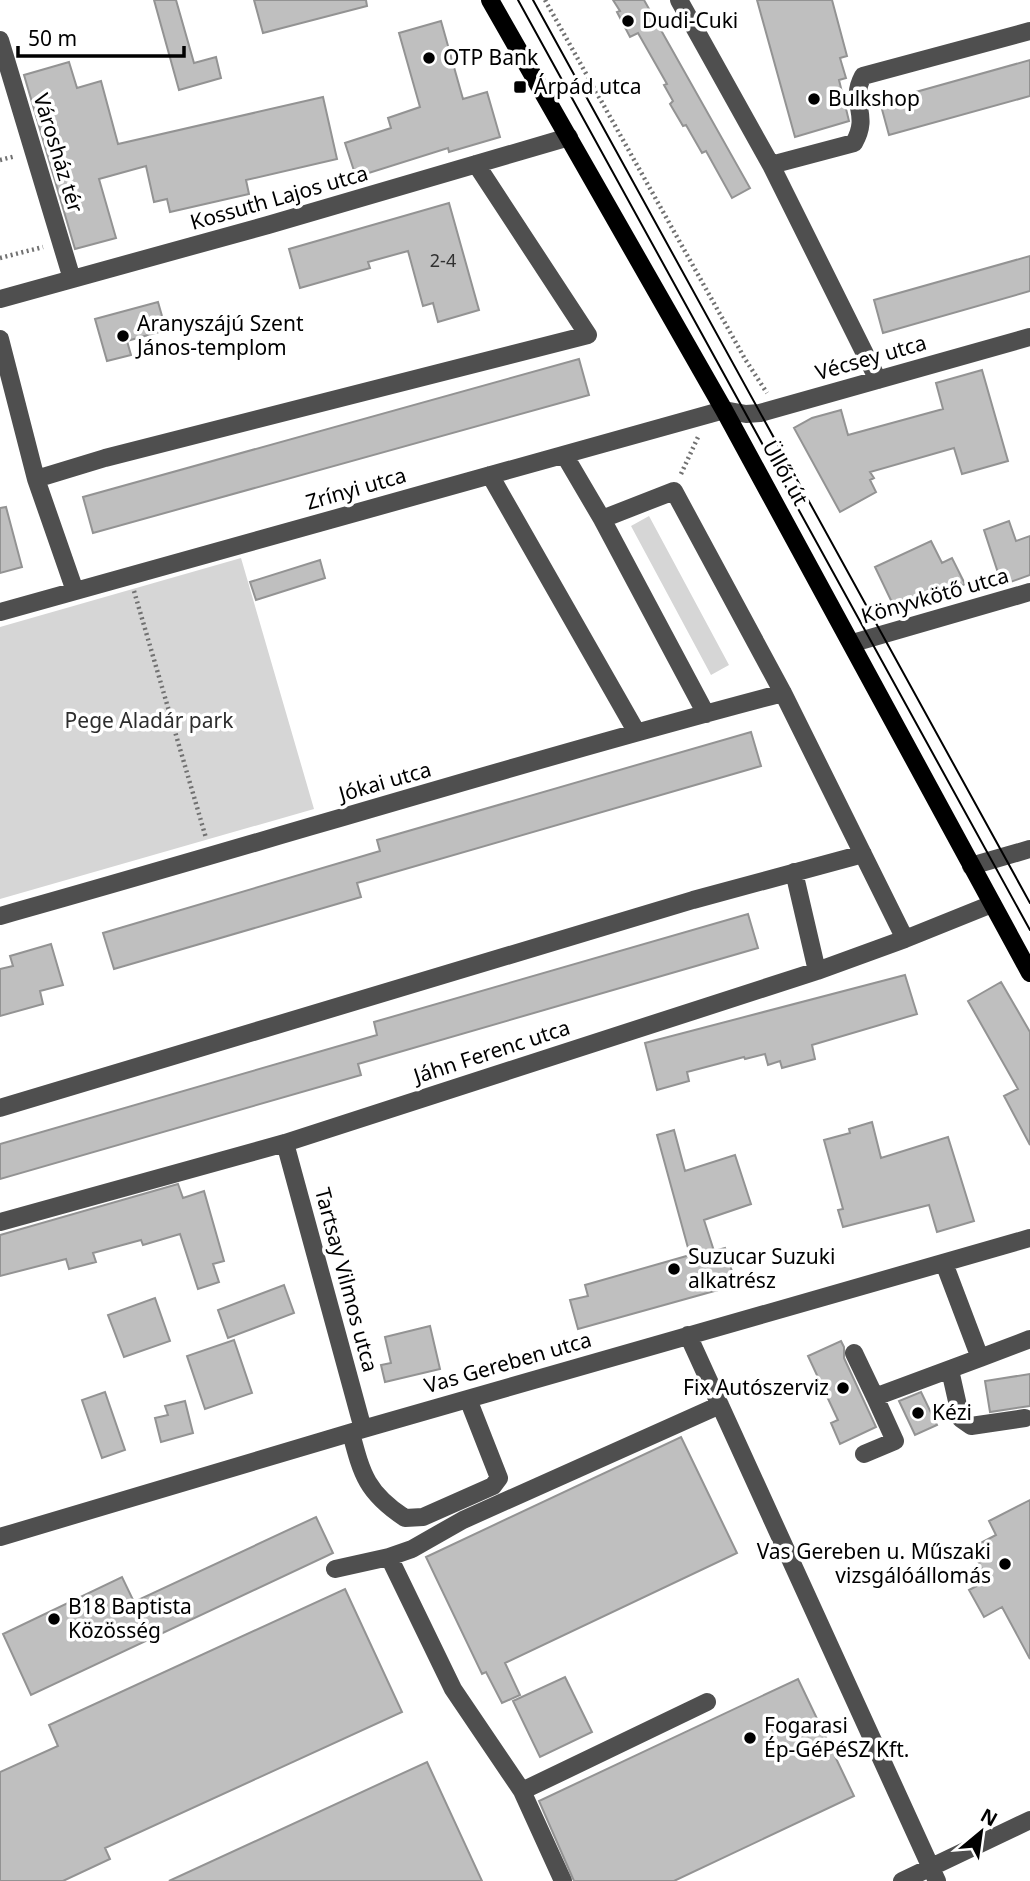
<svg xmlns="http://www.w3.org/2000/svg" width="1030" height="1881" viewBox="0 0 1030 1881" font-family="'Noto Sans',sans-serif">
<rect width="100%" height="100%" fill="#fff"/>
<path fill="#d6d6d6" d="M649,516L729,665L711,675L631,526Z
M241,558L314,809L0,899V627Z"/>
<path fill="#bfbfbf" stroke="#939393" stroke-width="2" d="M154,0H176L194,63L216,57L221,78L179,90Z
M254,0H366L367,6L263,33Z
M613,0H644L750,188L732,198L706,151L702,153L686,125L683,126L670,104L673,101L664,85L667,84L638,33L630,37L617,12L620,11Z
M757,0H832L847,56L840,58L846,78L839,80L849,121L795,137Z
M441,21L463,99L487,92L500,137L449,152L448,148L356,177L345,143L391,128L388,118L420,107L399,33Z
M1030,60V96L889,135L880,102Z
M69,62L77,88L101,81L118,144L323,97L337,159L246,180L249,194L170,212L167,199L154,202L146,166L99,179L116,238L75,249L24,75Z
M449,203L479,310L438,322L433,303L423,306L408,251L368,262L370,268L300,288L289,249Z
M1030,256V291L883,333L874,300Z
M158,302L166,330L127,341L131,355L107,361L95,319Z
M579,359L589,395L93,533L83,497Z
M982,370L1008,461L962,474L954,448L870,472L874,478L870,480L876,492L840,512L794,428L812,418L841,410L848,435L943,409L936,383Z
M6,507L22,567L0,573V508Z
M1009,521L1016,541L1030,536V575L1002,585L984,530Z
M931,541L942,563L952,558L965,584L898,615L875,567Z
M320,560L325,578L256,600L250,582Z
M751,732L761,766L357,883L361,897L114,969L103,933L380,851L377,840Z
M748,914L758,948L358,1064L361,1075L0,1179V1144L377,1035L374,1022Z
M51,944L63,985L40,991L43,1004L0,1016V969L13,966L10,956Z
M905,975L917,1014L812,1045L815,1059L782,1068L780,1061L768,1065L765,1054L745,1059L744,1057L687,1072L689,1081L657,1090L645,1043Z
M1001,982L1030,1032V1145L1004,1096L1018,1089L968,1001Z
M872,1122L881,1158L948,1137L974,1221L937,1232L929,1205L843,1227L838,1210L843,1209L824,1140L850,1133L849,1129Z
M674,1130L685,1171L735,1155L751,1204L704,1220L714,1251L725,1248L736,1285L578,1329L570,1300L588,1296L585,1285L690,1255L657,1135Z
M178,1184L183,1198L204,1191L224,1261L213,1264L219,1282L198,1289L180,1234L143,1245L141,1240L93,1253L96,1262L69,1269L66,1259L0,1276V1235Z
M284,1285L294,1313L228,1338L218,1310Z
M155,1298L170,1341L124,1357L108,1315Z
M430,1326L440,1369L385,1382L381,1365L391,1363L385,1337Z
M234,1340L252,1393L205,1409L187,1356Z
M841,1341L844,1347V1358L876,1427L840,1444L831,1423L838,1420L808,1356Z
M1030,1374V1406L990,1412L985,1381Z
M105,1392L125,1450L102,1458L82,1400Z
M921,1392L937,1425L915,1435L899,1401Z
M185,1401L193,1433L161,1442L155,1418L168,1415L165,1406Z
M681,1437L737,1553L505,1663L520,1695L502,1703L486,1672L482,1674L426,1557Z
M1030,1500V1659L1002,1607L984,1617L969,1590L988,1580L971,1548L996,1535L989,1521Z
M316,1517L333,1553L31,1695L3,1634L122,1577L134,1602Z
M345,1589L402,1712L105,1848L110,1859L63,1881H0V1772L58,1746L49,1725Z
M565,1677L592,1732L540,1757L513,1701Z
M798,1679L854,1796L674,1881H574L539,1801Z
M427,1762L482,1881H169Z"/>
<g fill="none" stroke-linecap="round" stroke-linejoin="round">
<path stroke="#717171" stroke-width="4.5" stroke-dasharray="2 3.5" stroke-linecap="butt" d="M545,0L745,359L767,393
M0,160L16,156
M0,258L43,247
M681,474L698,437
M134,591L206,838"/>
<path stroke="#4f4f4f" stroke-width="18" d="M679,0L771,165L878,380
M0,40L72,279
M771,165L854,143C871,113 848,104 863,76L1030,31
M0,299L268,225L569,137
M0,339L36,479L75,591
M565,456L602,519L706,714
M490,475L636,731
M36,479L105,458L588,335L476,164
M602,519L674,491L783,693L905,939
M0,612L724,410L746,414L760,413L1030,337
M853,643L1030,592
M971,866L1030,849
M794,872L817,971
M0,916C261,843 521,762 783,693
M0,1108L693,900L863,854
M285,1143L363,1429
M0,1222L285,1143L817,971L905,939L992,904
M944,1263L980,1358L1030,1339
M688,1335L937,1881
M854,1353L875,1397L980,1358
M950,1370L961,1419L971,1426L1025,1418
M351,1433C362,1475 367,1493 405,1518L423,1517L493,1486L499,1478L468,1399
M864,1454L895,1441L875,1397
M0,1537L363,1429L1030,1238
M389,1557L453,1689L522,1791L563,1881
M335,1569L389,1557L412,1549L463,1520L720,1405
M522,1791L707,1702
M902,1881L1030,1820"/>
<path stroke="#000" stroke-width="18" d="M490,0L724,410L1030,973"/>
<path stroke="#000" stroke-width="2" d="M518,0L1030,930
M533,0L1030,903"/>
</g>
<g fill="#000" stroke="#fff" stroke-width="2.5">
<circle cx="628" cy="21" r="7"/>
<circle cx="429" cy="58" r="7"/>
<rect x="513" y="80" width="14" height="14" rx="3.5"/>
<circle cx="814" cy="99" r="7"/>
<circle cx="123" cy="336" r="7"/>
<circle cx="674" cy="1269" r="7"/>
<circle cx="843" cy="1388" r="7"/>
<circle cx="918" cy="1413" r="7"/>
<circle cx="1005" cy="1564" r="7"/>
<circle cx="54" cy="1619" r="7"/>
<circle cx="750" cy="1738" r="7"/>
</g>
<g text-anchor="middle" stroke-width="7" stroke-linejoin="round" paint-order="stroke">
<g font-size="18" fill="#303030">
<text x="443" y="267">2-4</text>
</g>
<g font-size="21" fill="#000" stroke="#fff" text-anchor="start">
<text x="642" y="28">Dudi-Cuki</text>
<text x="443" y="65">OTP Bank</text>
<text x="534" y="94">Árpád utca</text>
<text x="828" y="106">Bulkshop</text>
<text x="137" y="331">Aranyszájú Szent<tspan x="137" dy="24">János-templom</tspan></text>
<text x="688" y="1264">Suzucar Suzuki<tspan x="688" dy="24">alkatrész</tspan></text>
<text x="829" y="1395" text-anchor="end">Fix Autószerviz</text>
<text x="932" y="1420">Kézi</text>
<text x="991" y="1559" text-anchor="end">Vas Gereben u. Műszaki<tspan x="991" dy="24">vizsgálóállomás</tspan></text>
<text x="68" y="1614">B18 Baptista<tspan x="68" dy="24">Közösség</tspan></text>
<text x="764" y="1733">Fogarasi<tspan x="764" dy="24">Ép-GéPéSZ Kft.</tspan></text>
</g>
<g font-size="21" fill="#000" stroke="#fff">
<text transform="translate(58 153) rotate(73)" y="7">Városház tér</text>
<text transform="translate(279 198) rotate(-16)" y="7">Kossuth Lajos utca</text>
<text transform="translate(871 358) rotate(-16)" y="7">Vécsey utca</text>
<text transform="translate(785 473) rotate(61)" y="7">Üllői út</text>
<text transform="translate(356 489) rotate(-16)" y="7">Zrínyi utca</text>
<text transform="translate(935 596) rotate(-16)" y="7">Könyvkötő utca</text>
<text transform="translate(385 782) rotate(-16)" y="7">Jókai utca</text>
<text transform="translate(492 1052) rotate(-18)" y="7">Jáhn Ferenc utca</text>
<text transform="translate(346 1280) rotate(75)" y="7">Tartsay Vilmos utca</text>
<text transform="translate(508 1363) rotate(-16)" y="7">Vas Gereben utca</text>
</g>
<g font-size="21" fill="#2d2d2d" stroke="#fff">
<text x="149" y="728">Pege Aladár park</text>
</g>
</g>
<g transform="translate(981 1832) rotate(29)" stroke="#ffffff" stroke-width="5" paint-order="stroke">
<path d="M0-5L12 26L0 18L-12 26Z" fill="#000000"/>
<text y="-10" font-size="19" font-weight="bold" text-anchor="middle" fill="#000000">N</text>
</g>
<path d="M18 46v10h166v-10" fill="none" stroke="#000000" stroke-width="3.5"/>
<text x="28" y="46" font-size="21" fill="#000000" stroke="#ffffff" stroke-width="5" paint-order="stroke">50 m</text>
</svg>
